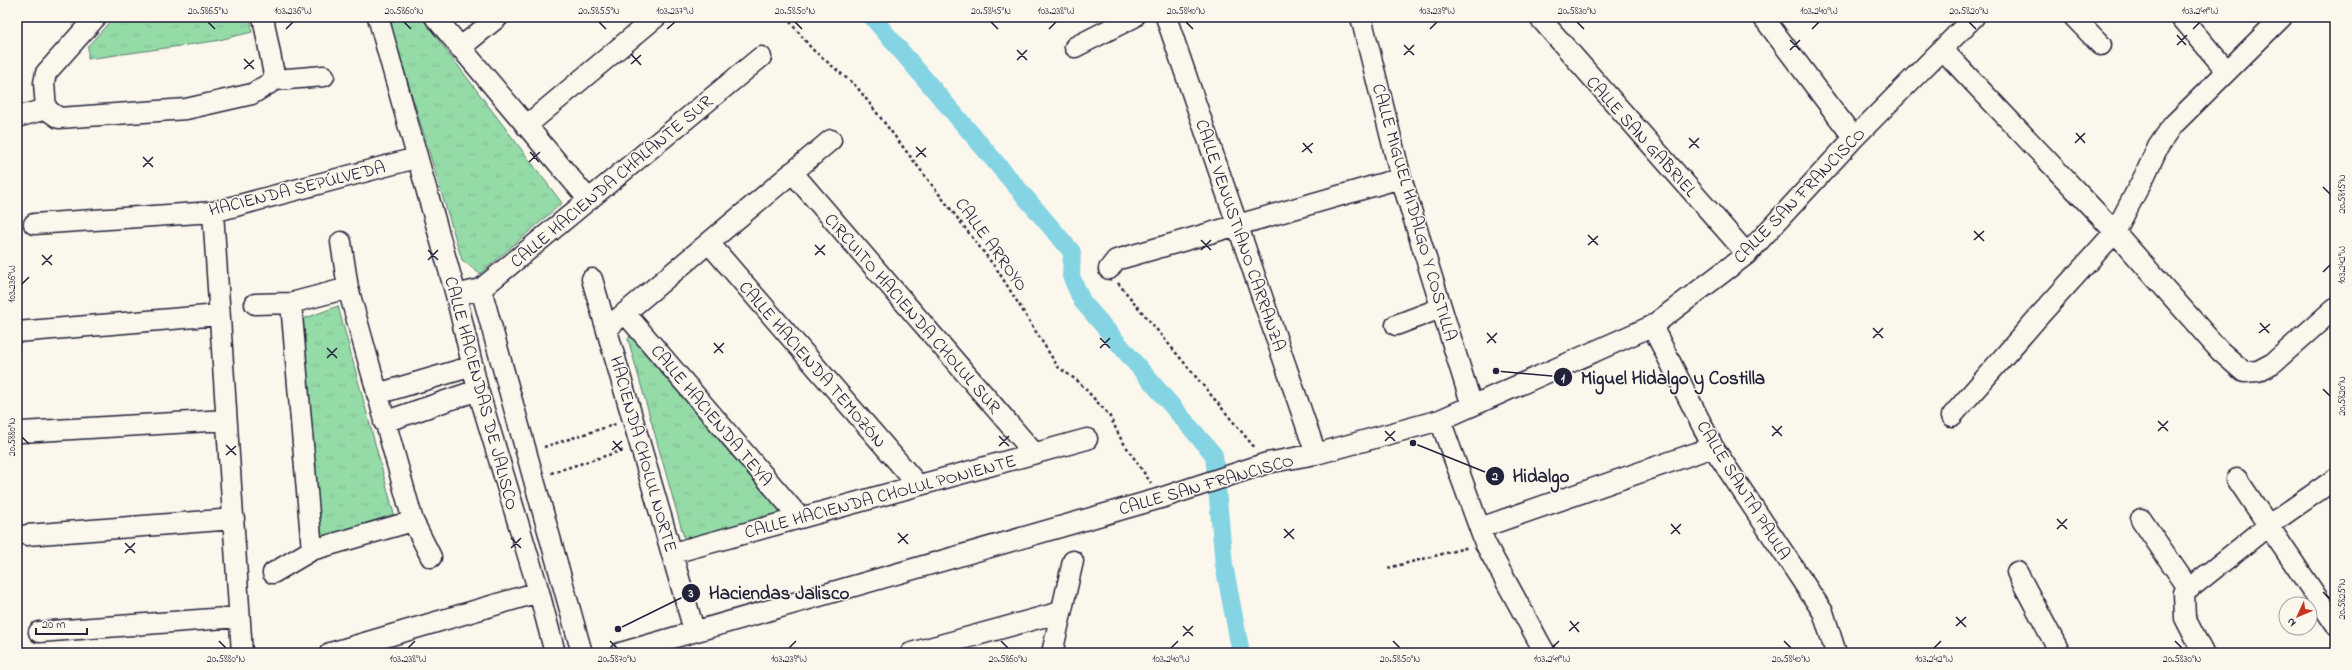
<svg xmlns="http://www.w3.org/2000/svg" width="2352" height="670" viewBox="0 0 2352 670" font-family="'Indie Flower',sans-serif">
<defs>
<pattern id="grass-tufts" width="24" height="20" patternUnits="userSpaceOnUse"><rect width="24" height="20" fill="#95dba8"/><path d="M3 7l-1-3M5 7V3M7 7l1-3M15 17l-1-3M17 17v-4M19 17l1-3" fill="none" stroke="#80bc92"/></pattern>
</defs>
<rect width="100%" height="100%" fill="#fbf7ec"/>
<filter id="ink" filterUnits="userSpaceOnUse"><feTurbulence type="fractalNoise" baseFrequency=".025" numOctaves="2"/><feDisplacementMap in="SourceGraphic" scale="8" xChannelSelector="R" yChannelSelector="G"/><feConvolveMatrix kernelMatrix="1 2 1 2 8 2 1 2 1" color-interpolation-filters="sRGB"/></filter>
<g filter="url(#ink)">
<path fill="url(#grass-tufts)" stroke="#5c7e72" d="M114,17H250L252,32L215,41L88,59V46Z
M391,17H421L562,203L480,274L462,260L392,30Z
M338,306L394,514L317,539L298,321Z
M633,331L783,510L774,518L685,541L628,339Z"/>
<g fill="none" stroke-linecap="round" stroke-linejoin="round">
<path stroke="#85d4e3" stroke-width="18" d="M872,17L1072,252L1071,276L1082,301L1214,455L1224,565L1241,653"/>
<g stroke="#22223b" stroke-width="23">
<path id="minor" d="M96,17L46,73L44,83L46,109L59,118L186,109L252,94L275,80L324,76
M263,17L275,80
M378,17L456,295L478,390L539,592L555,653
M435,17L589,200
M1166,17L1316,454
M1361,17L1401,178L1472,406
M1539,17L1747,254
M1763,17L1854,138
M2074,17L2101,45
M2181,17L2227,71
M1075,47L1134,17
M460,48L498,17
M1942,49L2115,232L2220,351L2244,372L2258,371L2273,363L2335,308
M17,117L46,109
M526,126L656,17
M792,172L1034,453
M213,212L242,653
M34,224L213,212L416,158
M341,242L348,288L413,521L431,557
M709,243L918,485
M1109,269L1116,260L1401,178
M592,279L694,630
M481,289L582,653
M456,295L481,289L761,57
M291,303L312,550L413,521
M255,304L291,303L348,288
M625,313L800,518
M1396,325L1441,308
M1652,326L1713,447L1823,612L1836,653
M607,328L831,140
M17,332L219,315
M377,394L473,366
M1952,416L2040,315L2115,232L2145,175L2158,147L2173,125L2282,17
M1440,420L1485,543L1545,653
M384,422L478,390
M21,432L226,420
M2237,479L2335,624
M2141,519L2189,589
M1480,528L1713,447
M27,535L234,519
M673,553L1087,439
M2017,572L2060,653
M273,573L312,550
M39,632L239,617
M330,653L539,592
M620,653L1161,498L1267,463L1316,454L1440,420L1652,326L1747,254L1854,138L1974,17
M911,653L1061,612
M1052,653L1073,561
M2203,653L2185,618L2184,593L2269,525L2335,479"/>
</g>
<path stroke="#22223b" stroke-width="2.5" stroke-dasharray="3 3" stroke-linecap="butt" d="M786,17L812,49L857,87L998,271L1058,367L1079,382L1109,415L1121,439L1151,483
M1118,283L1255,448
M544,447L616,424
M551,473L624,450
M1388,568L1469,547"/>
<use href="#minor" stroke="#fbf7ec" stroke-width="20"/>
</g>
</g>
<path fill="none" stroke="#22223b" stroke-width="1.5" d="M208,22L215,29M404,22L411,29M599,22L606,29M795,22L802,29M991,22L998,29M1186,22L1193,29M1577,22L1584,29M1969,22L1976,29M286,29L293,22M667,29L675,22M1049,29L1056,22M1430,29L1437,22M1812,29L1819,22M2193,29L2200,22M2177,35L2186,45M1790,40L1800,50M1404,45L1414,55M2177,45L2187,35M1017,50L1027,60M1790,50L1800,40M631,54L641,65M1404,55L1414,45M244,59L254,69M1017,60L1027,50M631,64L641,55M244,69L254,60M2076,133L2085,143M1689,138L1699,148M1303,143L1312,153M2075,143L2085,133M916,147L926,157M1689,148L1699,138M530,152L539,162M1302,152L1313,143M143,157L153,167M916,157L926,148M529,162L540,152M143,167L153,157M2323,187L2330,194M1974,231L1984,241M1588,235L1598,245M1201,240L1211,250M1974,240L1984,231M815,245L825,255M1588,245L1598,236M428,250L438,260M1201,250L1211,240M42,255L52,265M815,255L825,245M428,260L438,250M42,265L52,255M2323,272L2330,265M22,284L29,277M2260,323L2269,333M1873,328L1883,338M1487,333L1496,343M2259,333L2270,324M1100,338L1110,348M1873,338L1883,328M714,343L723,353M1487,343L1497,333M327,348L337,358M1100,348L1110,338M714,353L724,343M327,358L337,348M2323,389L2330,396M2158,421L2168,431M1772,426L1782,436M1385,431L1395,441M2158,431L2168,421M999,436L1009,446M1772,436L1782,426M22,437L29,444M613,441L622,451M1385,441L1395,431M226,445L236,455M999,446L1009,436M612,450L622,441M226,455L236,446M2057,519L2067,529M1671,524L1680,534M1284,529L1294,539M2057,529L2067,519M898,533L908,544M1671,534L1681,524M511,538L521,548M1284,538L1294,529M125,543L135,553M898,543L908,534M511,548L521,538M125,553L135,543M2323,592L2330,599M1956,617L1966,627M1570,621L1579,632M1183,626L1193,636M1956,626L1966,617M1569,631L1579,622M1183,636L1193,626M219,641L226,648M610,641L617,648M1001,641L1008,648M1393,641L1400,648M1784,641L1791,648M2175,641L2182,648M408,648L415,641M789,648L796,641M1171,648L1178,641M1552,648L1559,641M1934,648L1941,641"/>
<g text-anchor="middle" stroke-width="3" stroke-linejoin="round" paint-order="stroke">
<g font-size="18" fill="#22223b" stroke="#fbf7ec">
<text transform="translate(1642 136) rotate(48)" y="6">CALLE SAN GABRIEL</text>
<text transform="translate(611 181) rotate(-40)" y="6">CALLE HACIENDA CHALANTE SUR</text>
<text transform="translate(297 188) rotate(-14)" y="6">HACIENDA SEPÚLVEDA</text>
<text transform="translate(1799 195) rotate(-46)" y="6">CALLE SAN FRANCISCO</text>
<text transform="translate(1415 212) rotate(74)" y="6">CALLE MIGUEL HIDALGO Y COSTILLA</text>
<text transform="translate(1241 235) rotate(71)" y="6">CALLE VENUSTIANO CARRANZA</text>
<text transform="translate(992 244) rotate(54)" y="6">CALLE ARROYO</text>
<text transform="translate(913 313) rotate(49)" y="6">CIRCUITO HACIENDA CHOLUL SUR</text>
<text transform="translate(813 364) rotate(49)" y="6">CALLE HACIENDA TEMOZÓN</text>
<text transform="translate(482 393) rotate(75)" y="6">CALLE HACIENDAS DE JALISCO</text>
<text transform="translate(712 415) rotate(50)" y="6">CALLE HACIENDA TEYA</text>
<text transform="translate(644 454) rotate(74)" y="6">HACIENDA CHOLUL NORTE</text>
<text transform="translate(1206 484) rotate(-16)" y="6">CALLE SAN FRANCISCO</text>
<text transform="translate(1744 490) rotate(58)" y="6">CALLE SANTA PAULA</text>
<text transform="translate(880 496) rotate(-15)" y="6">CALLE HACIENDA CHOLUL PONIENTE</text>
</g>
</g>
<path fill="none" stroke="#22223b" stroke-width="1.5" d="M1496 371L1563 377M1413 443L1495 476M618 629L691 593"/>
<g fill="#22223b" stroke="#fbf7ec" stroke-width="1.5">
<circle cx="1496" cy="371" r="4"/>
<circle cx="1413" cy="443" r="4"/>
<circle cx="618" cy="629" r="4"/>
<circle cx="1563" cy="377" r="10"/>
<circle cx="1495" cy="476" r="10"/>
<circle cx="691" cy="593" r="10"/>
</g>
<g font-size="12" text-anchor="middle" font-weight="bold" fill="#fff">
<text x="1563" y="382">1</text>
<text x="1495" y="480">2</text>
<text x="691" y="597">3</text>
</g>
<g font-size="19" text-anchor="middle" font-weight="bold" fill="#22223b" stroke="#fbf7ec" stroke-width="3" stroke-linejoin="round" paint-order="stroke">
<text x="1673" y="384">Miguel Hidalgo y Costilla</text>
<text x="1541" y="482">Hidalgo</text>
<text x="779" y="599">Haciendas Jalisco</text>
</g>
<rect width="2352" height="670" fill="none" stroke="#fbf7ec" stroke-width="44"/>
<g transform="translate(2298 616) rotate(226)"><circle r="19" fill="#fbf7ec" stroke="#a4a2a5"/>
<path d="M0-3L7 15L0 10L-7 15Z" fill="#c8321e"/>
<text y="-6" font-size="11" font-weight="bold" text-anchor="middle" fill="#22223b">N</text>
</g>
<path d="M36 628v6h51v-6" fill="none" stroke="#22223b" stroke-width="2"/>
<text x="42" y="628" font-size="12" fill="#22223b" stroke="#fbf7ec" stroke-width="3" paint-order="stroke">20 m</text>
<rect x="22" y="22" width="2308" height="626" fill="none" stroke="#22223b" stroke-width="1.5"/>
<g font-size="10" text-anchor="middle" fill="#22223b">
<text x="208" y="14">20.5865°N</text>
<text x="293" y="14">103.236°W</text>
<text x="404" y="14">20.5860°N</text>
<text x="599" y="14">20.5855°N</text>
<text x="675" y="14">103.237°W</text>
<text x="795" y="14">20.5850°N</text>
<text x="991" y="14">20.5845°N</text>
<text x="1056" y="14">103.238°W</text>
<text x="1186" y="14">20.5840°N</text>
<text x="1437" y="14">103.239°W</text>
<text x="1577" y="14">20.5830°N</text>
<text x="1819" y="14">103.240°W</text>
<text x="1969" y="14">20.5820°N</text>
<text x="2200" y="14">103.241°W</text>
<text transform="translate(2341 194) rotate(-90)" y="4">20.5815°N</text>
<text transform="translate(2341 265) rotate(-90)" y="4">103.242°W</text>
<text transform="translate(11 284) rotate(-90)" y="4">103.236°W</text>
<text transform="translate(2341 396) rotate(-90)" y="4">20.5820°N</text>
<text transform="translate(11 437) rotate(-90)" y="4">20.5880°N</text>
<text transform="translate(2341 599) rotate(-90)" y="4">20.5825°N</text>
<text x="226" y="662">20.5880°N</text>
<text x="408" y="662">103.238°W</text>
<text x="617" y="662">20.5870°N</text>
<text x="789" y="662">103.239°W</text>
<text x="1008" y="662">20.5860°N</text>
<text x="1171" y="662">103.240°W</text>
<text x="1400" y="662">20.5850°N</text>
<text x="1552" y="662">103.241°W</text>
<text x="1791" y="662">20.5840°N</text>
<text x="1934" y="662">103.242°W</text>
<text x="2182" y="662">20.5830°N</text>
</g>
</svg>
